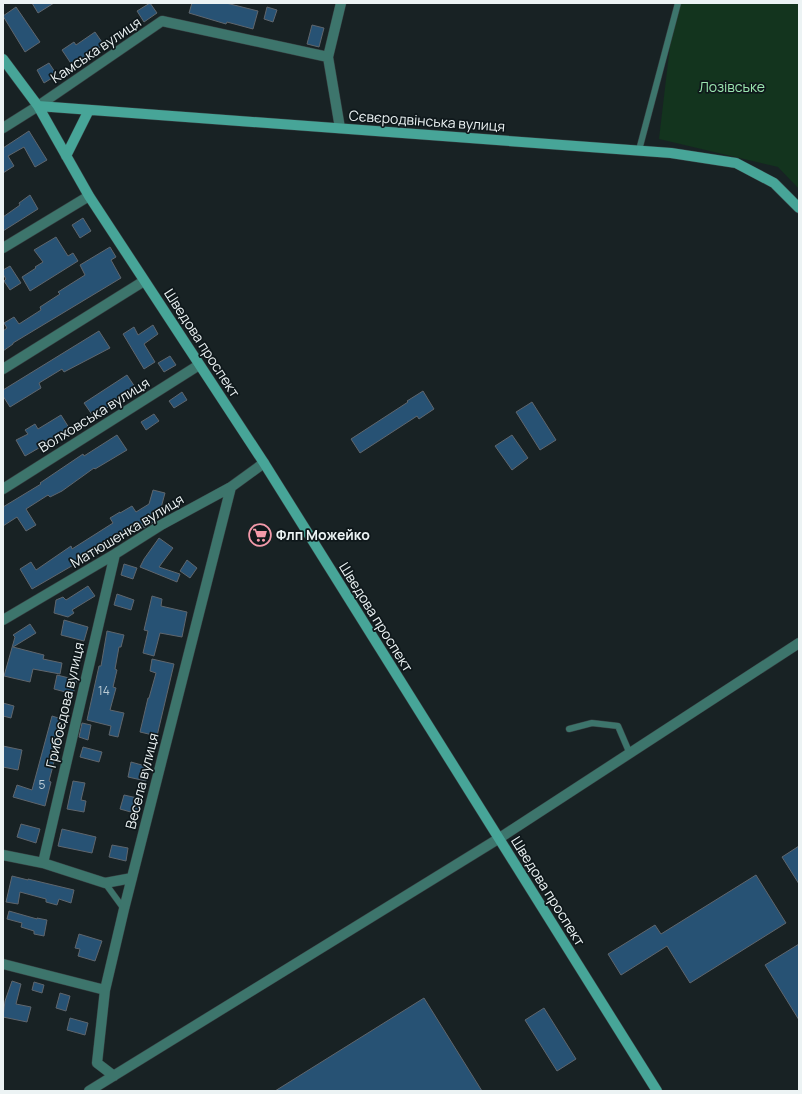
<svg xmlns="http://www.w3.org/2000/svg" width="802" height="1094" viewBox="0 0 802 1094" font-family="Manrope,sans-serif">
<rect width="100%" height="100%" fill="#182224"/>
<path fill="#13341e" d="M675,3H799V189L778,167L659,139Z"/>
<path fill="#275274" stroke="#5f666d" d="M32,3H54L38,13Z
M150,3L157,13L144,22L137,11Z
M192,3H226L258,11L253,29L227,22L226,24L189,13Z
M16,7L40,42L25,52L3,16Z
M267,7L277,10L273,22L264,19Z
M312,25L324,28L319,47L307,44Z
M95,32L104,45L72,65L62,50L74,42L76,45Z
M49,63L57,75L44,83L37,70Z
M29,131L47,160L35,167L24,147L8,156L14,166L3,173V148Z
M30,195L38,209L3,231V217L20,205L19,203Z
M83,218L91,231L80,238L72,225Z
M56,237L68,256L73,253L78,261L30,291L22,277L36,268L35,267L43,262L34,250Z
M110,247L116,257L111,260L121,278L13,343V344L3,351V331L7,328L4,323L14,317L19,324L41,310L40,307L60,294L58,292L85,275L80,265Z
M10,266L21,283L10,290L4,281L6,279L3,274V270Z
M153,325L158,334L144,344L155,362L144,369L123,334L134,327L138,335Z
M99,331L110,348L64,372L62,369L39,383L41,388L10,407L3,396V390Z
M170,356L176,365L164,372L158,363Z
M127,375L137,390L93,416L84,403Z
M423,391L434,409L419,419L417,416L360,453L351,439L408,402L407,401Z
M182,392L187,400L174,408L169,401Z
M532,402L556,440L540,450L516,412Z
M154,414L159,421L146,430L141,422Z
M61,415L71,431L59,438L58,437L25,456L16,440L28,434L25,430L35,424L38,429Z
M117,435L127,450L95,469L94,468L62,491L50,497L48,495L26,509L36,525L26,531L17,517L3,526V507L41,484L40,483L83,454L84,456Z
M512,435L528,458L512,470L495,446Z
M153,490L165,493L158,519L144,528L142,524L132,528L89,556L32,589L20,569L31,562L36,570L71,546L72,549L113,523L110,518L120,512V513L132,506L136,512L149,504Z
M159,538L173,548L159,567L180,574L177,582L140,567L144,559Z
M187,560L197,568L190,578L180,571Z
M124,564L137,568L133,579L121,575Z
M88,586L95,596L72,610L74,613L68,617L54,613L56,600L63,597L66,600Z
M117,594L134,600L131,610L114,605Z
M152,596L162,599L161,606L187,612L182,637L160,633L154,656L143,653L148,631L144,630Z
M64,620L88,627L84,641L61,635Z
M30,624L36,633L13,647L44,655L43,659L62,663L60,674L33,669L30,682L4,676L15,637L13,635Z
M107,631L124,635L121,647H119L115,669L117,670L113,687L116,688L110,710L124,713L118,737L109,735L111,726L87,720L99,666H101Z
M152,659L174,664L157,736L140,732L148,698H149L156,673L150,671Z
M57,675L77,680L73,694L54,689Z
M3,703L14,706L11,718L3,716Z
M52,716L65,720L49,781L51,782L45,806L13,797L17,785L32,790Z
M82,723L91,725L88,740L79,737Z
M3,746L22,750L18,770L3,767Z
M83,747L102,752L99,762L80,757Z
M131,762L149,767L146,781L128,777Z
M73,781L85,783L81,800L86,801L84,812L67,809Z
M124,795L142,799L138,814L120,809Z
M21,824L40,829L36,843L17,837Z
M62,829L96,837L92,853L58,846Z
M112,845L128,848L126,861L109,857Z
M799,846V884L782,857Z
M756,875L786,923L690,983L667,946L621,975L608,954L655,925L661,934Z
M12,876L28,880V879L74,890L71,903L59,899L57,905L46,902V899L20,892L18,904L6,902Z
M9,911L37,919V918L47,920L44,936L34,934V931L21,927L22,923L7,919Z
M79,934L102,941L95,961L78,956L80,949L75,948Z
M799,944V1020L765,965Z
M12,981L21,984L16,1004L31,1007L27,1022L3,1017L5,1001Z
M34,982L44,985L42,993L32,990Z
M60,993L70,996L66,1011L56,1008Z
M424,998L482,1091H275Z
M544,1008L576,1059L557,1071L525,1020Z
M70,1018L88,1023L85,1035L67,1030Z"/>
<g fill="none" stroke-linecap="round" stroke-linejoin="round">
<g stroke="#363f41" stroke-width="7">
<path id="lane" d="M639,150L678,3
M569,729L592,723L618,726L630,754
M105,883L124,909"/>
</g>
<g stroke="#363f41" stroke-width="11">
<path id="street" d="M3,128L38,106L162,21L328,57
M340,128L328,57L341,3
M3,248L89,196
M3,369L144,281
M3,489L199,365
M3,620L115,554L161,525L231,487L264,463
M3,855L43,863L105,883L132,878
M43,863L115,554
M3,964L105,990
M114,1076L97,1063L105,990L124,909L231,487
M89,1091L498,839L799,643"/>
</g>
<g stroke="#363f41" stroke-width="11">
<path id="secondary" d="M3,59L38,106L89,196L264,463L657,1091
M38,106L671,153L736,163L774,183L799,208
M66,156L89,110"/>
</g>
<use href="#lane" stroke="#3d756c" stroke-width="6"/>
<use href="#street" stroke="#3d756c" stroke-width="10"/>
<use href="#secondary" stroke="#47a598" stroke-width="10"/>
</g>
<defs>
<g id="supermarket-ring" transform="scale(1.15)"><circle r="9.5" fill="#0f181b" stroke="#f39aaa" stroke-width="1.5"/><path d="M-6-5.5h2.5l.6 2H6L4.5 2H-2.5L-4.4-4H-6ZM-1.5 3.2a1.3 1.3 0 1 0 .1 0ZM3 3.2a1.3 1.3 0 1 0 .1 0Z" fill="#f39aaa"/></g>
</defs>
<g fill-rule="evenodd">
<use href="#supermarket-ring" x="260" y="535"/>
</g>
<g text-anchor="middle" stroke-width="3.5" stroke-linejoin="round" paint-order="stroke">
<g font-size="12" fill="#bbcbd4">
<text x="104" y="695">14</text>
<text x="42" y="789">5</text>
</g>
<g font-size="14" fill="#ecf3f4" stroke="#0f181b">
<text transform="translate(96 50) rotate(-34)" y="5">Камська вулиця</text>
<text transform="translate(427 121) rotate(4)" y="5">Сєвєродвінська вулиця</text>
<text transform="translate(202 343) rotate(57)" y="5">Шведова проспект</text>
<text transform="translate(94 415) rotate(-32)" y="5">Волховська вулиця</text>
<text transform="translate(127 531) rotate(-31)" y="5">Матюшенка вулиця</text>
<text transform="translate(376 617) rotate(58)" y="5">Шведова проспект</text>
<text transform="translate(65 705) rotate(-77)" y="5">Грибоєдова вулиця</text>
<text transform="translate(142 781) rotate(-76)" y="5">Весела вулиця</text>
<text transform="translate(548 891) rotate(58)" y="5">Шведова проспект</text>
</g>
<g font-size="14" fill="#9be5b0" stroke="#0f181b">
<text x="732" y="92">Лозівське</text>
</g>
<g font-size="14" font-weight="bold" fill="#ecf3f4" stroke="#0f181b" text-anchor="start">
<text x="276" y="540">Флп Можейко</text>
</g>
</g>
<rect width="802" height="1094" fill="none" stroke="#ecf3f4" stroke-width="8"/>
</svg>
